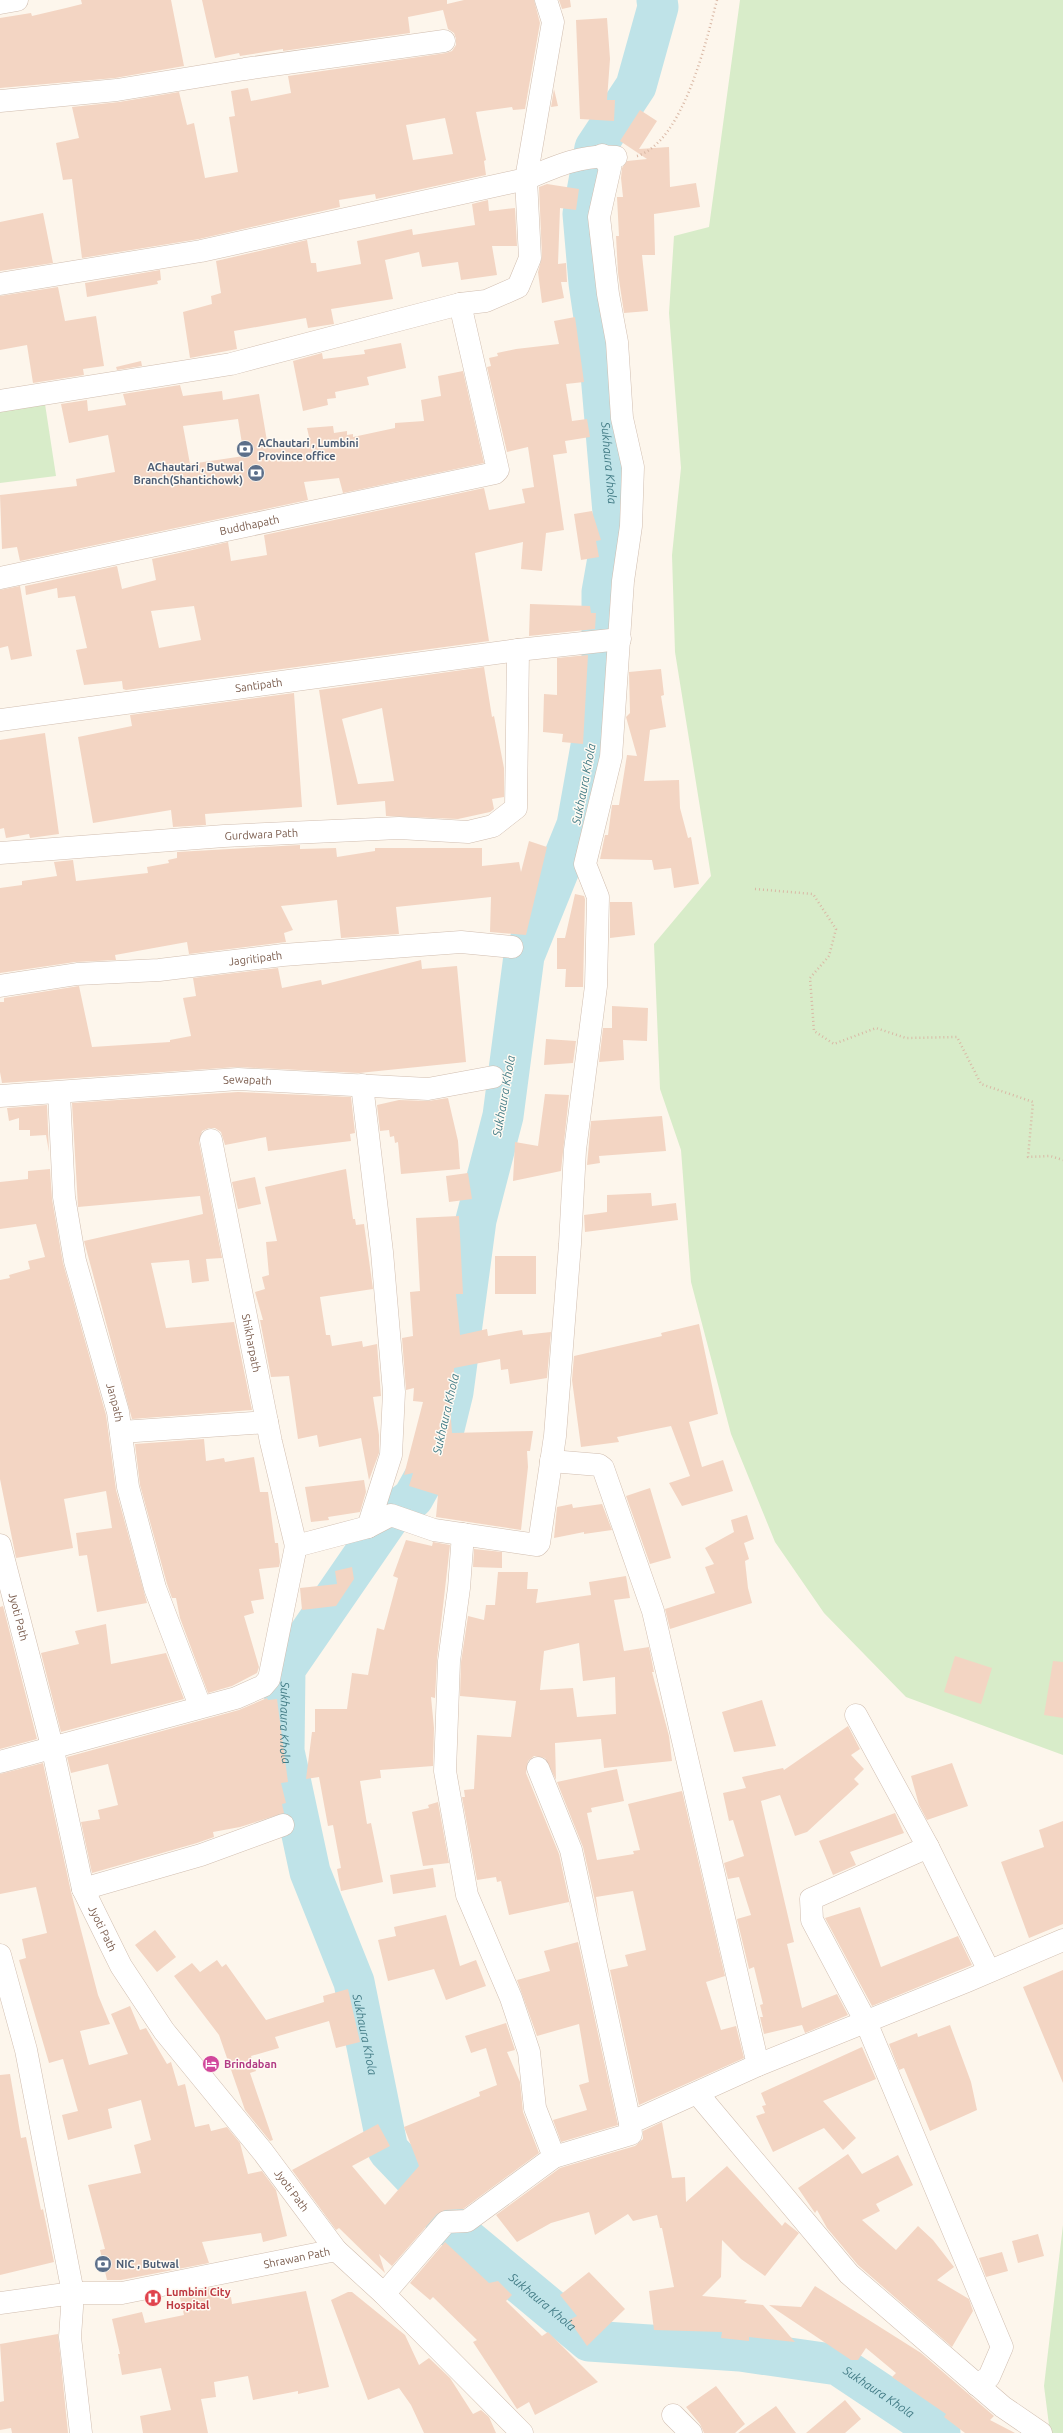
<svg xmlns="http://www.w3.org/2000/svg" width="1063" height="2433" viewBox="0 0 1063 2433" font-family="Ubuntu,sans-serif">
<rect width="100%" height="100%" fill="#fdf6ec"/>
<path fill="#d8ecc9" d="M740,0H1063V1755L906,1697L824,1613L775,1542L731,1434L691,1282L681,1150L660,1089L654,944L711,876L675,652L672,555L681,468L669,313L674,236L709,227Z
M45,404L56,476L0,483V409L5,411Z
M1063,2225V2433H1050L1044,2386Z"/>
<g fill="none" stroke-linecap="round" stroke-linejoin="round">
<path stroke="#bfe3e8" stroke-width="41" id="s1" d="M657,0L658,7L636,86L595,148L583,214L589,283L599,351L614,524L602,592V684L577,825L524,956L503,1116L476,1220L453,1392L438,1453L413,1498L391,1515L285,1669L284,1751L310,1872L354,1982L388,2150L429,2193L446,2222L589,2341L740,2351L838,2365L940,2433"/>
</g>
<path fill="#f3d5c3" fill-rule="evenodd" d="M81,0H171L184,66L115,78L0,88V18L31,13L32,16L66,8L82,4Z
M202,0H447V4L464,0H534L540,23L525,109L513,110L512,107L476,112L486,160L484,161L486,175L376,199L375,194L339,200L340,207L199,239L82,258L72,179L63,180L56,143L79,138L72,107L119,102L179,92L187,125L194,123L205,178L238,172L229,117L235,116L231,91L248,88L251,101L291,93L288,76L446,53L452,51L456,45V39L454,33L448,29L443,10L408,17L410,33L283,51V49L240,56L239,53L215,58ZM445,118L453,154L413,160L406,125Z
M559,0H570L571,7L562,9Z
M607,18L610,59L607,100H615L614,121L580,119L576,20Z
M554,89L558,106L551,107Z
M640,110L657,121L639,149L669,147L670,187L696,183L700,207L654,214L655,255H642L648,311L624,313L618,273L616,236H619L617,197H623L621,178L622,168L627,161L647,159L620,141Z
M547,184L579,189L576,210L560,208L558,264L566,263L567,282H561L564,298L542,303L538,272L542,257L539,187Z
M488,200L489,211L515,208L517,246H492L497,275L461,280L458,262L422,267L419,252L385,260L393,299L331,309L334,324L308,328L306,318L234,331L237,349L190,358L183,312L212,304L211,296L221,293L216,261L307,240L311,263H316L317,272L361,264L357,241L412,229L413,235L475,225L472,204Z
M43,213L53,263L0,271V222Z
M160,270L161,280L157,281L158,284L87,297L85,283Z
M58,287L65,321L96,316L104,366L83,369L84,375L33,383L27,345L0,350V296Z
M575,317L584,382L566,384L572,421L587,419L590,437L565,441L567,453L553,455L564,530L546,533L542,571L521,569L523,542L475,553L489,641L126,690L123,689L122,681L84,685L76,650L87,648L75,596L58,598L57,588L26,595L25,586L117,566L122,589L156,580L152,559L228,542L231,561L267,555L264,535L484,488L489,510L525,503L522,489L534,487L528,447L507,452L487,367L491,366L489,358L498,356L497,353L516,349L559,344L554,321ZM194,606L201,640L159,648L151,611Z
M401,343L406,368L367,377L369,385L335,392L336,398L327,399L328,405L303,411L293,361L322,353L323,359L365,354L364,350Z
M141,361L142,366L117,370L116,367Z
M463,371L484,463L343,493L339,478L304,482L308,500L20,561L17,547L2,549L0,495L77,486L76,479L115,472L108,435L69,443L61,404L87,400L88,411L126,405L123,394L180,385L183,396L222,391L223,400L259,394L268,447L310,441L307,428L333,426L334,433L347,431V435L353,434V437L395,428V423L424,421L421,400L441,396L438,376ZM238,419L244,456L190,464L183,426Z
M592,511L601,540L596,541L599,557L581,560L574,514Z
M20,586L32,656L11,660L8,646L0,648V590Z
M530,604L590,606L591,613H596L595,629L529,636Z
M588,655L583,744L562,742L563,734L543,732L544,694L557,695V658Z
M484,667L492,717L494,716L504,768V797L492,799L494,809L490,812L458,819L386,816L385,801L337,805L319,690ZM382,708L394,781L358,784L342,719Z
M661,669L664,695L661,696L666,727L650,730L644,781L679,780L680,808L688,838L691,837L699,884L674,888L671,868L654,870L652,860L600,859L605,835H608L612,805H619L627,755L637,756L626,717L630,713L629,672Z
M294,693L302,807L205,814L206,825L173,827L171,810L93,823L78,737L132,726L130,715Z
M45,733L59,834L30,838L29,834L6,838L4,828L0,829V740Z
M529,841L547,847L526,935L490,932L491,897L396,907L399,934L341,938L337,900L281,906L293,930L284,933L286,942L189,954L187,942L115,955L116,960L75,962L0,973V888L22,885V881L57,876L54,862L73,860L76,881L148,873L147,867L169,863L168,860L177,858V852L300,845V849L336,848L337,857L375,851V848H482V866L519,862L521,872Z
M575,894L584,896L585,899L583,987H565L566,969H557V938H565Z
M610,902H632L635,935L610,938Z
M421,960L422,969L457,966L466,1062L359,1073L237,1067L2,1083L0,1072V1002H4V998L79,986L92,1047L170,1042V1040L191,1036L183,998L196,996L193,978L278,968L282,988L321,980L322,985Z
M612,1006L648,1008L647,1041L623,1040L624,1060L599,1062L603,1028H612Z
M546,1039L576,1041L573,1063L544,1065Z
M238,1092L351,1097L355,1133L350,1134L351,1141L268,1151L266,1137L225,1145L221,1132L215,1128H209L202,1131L199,1142L222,1258L206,1259L209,1281L192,1283L189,1260L151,1263L166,1328L234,1322L252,1410L132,1419L84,1241L203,1214L200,1196L78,1207L72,1103Z
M545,1094L569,1095L561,1171L513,1181L515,1142L538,1146Z
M448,1098L458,1141L460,1169L401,1174L398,1142L395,1143L394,1136L390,1137L389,1130L380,1131L377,1105L399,1100L428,1101Z
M47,1105L49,1152L46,1135L30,1136V1130H19V1118L9,1121L7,1108Z
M662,1116L666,1151L599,1156L600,1163L587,1165L591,1121Z
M50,1169L52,1199L63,1263L106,1415L116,1490L147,1603L97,1612L87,1555L79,1556L76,1533L112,1528L106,1491L64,1499L73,1548L16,1558L0,1479V1280L10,1278L9,1275L30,1269L28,1261L45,1257L36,1224L0,1229V1182L28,1179V1171Z
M346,1169L353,1219H355L356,1225L364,1224L373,1289L320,1297L326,1335H330L332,1346L362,1341L363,1347L377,1344L381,1396L373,1397L379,1435V1453L369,1480L361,1438L319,1447L317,1435L298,1439L289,1376L271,1377L260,1320H263L255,1292L265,1289L262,1277L269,1275L266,1242L277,1241L265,1187Z
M468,1173L472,1199L449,1202L446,1176Z
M255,1177L261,1204L238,1209L232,1182Z
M651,1193L652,1206L676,1203L678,1220L585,1232L584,1215L607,1212V1195Z
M459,1216L463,1294H456L460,1335L487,1329L488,1336L522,1330L523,1335L551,1332L547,1378L510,1384L508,1369L501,1370L500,1359L454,1368V1394H449L452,1433L533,1431L530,1451H527L528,1467L521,1530L436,1517L438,1495L409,1486L413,1473L404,1475L423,1402L413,1401L414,1388L406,1390L402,1338L413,1336L410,1292L420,1291L416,1218Z
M495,1256H536V1294H495Z
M699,1324L718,1414L689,1422L702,1467L723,1460L733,1491L682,1506L669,1483L690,1476L671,1426L617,1437L619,1442L581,1447L572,1380L574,1356L662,1336L661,1333Z
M204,1439L206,1461L224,1458L225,1462L254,1457L260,1492H268L275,1543H278L280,1562L279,1567L259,1569L264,1599L251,1601L254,1613L244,1616L259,1667L257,1673L232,1686L208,1693L180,1618L176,1598H172L167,1584L140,1485L135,1444Z
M364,1480L366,1492L360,1512L328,1517L329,1520L311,1522L305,1487Z
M650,1488L671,1558L650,1564L626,1496Z
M572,1504L573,1508L602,1504L612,1530L584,1534V1532L554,1538L557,1507Z
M747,1515L754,1539L744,1543L749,1559L745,1561L748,1588L752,1603L670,1629L665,1609L715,1593L705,1567L714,1564L705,1548L734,1532L731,1520Z
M406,1540L432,1546L433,1542L450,1545L437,1659L435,1698L431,1697L434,1728L433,1766L380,1770L381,1778L360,1781L367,1824L371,1823L383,1882L341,1891L337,1869L341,1868L333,1825L328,1826L319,1777L306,1779L312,1732H315V1709H347L352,1673L368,1675L377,1628L384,1630L398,1578L393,1576Z
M474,1549L502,1552V1568L473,1567Z
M352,1567L354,1579L336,1606L302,1610L300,1588L337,1584L335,1571Z
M498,1572H528L527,1589H538L536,1603L591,1595L589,1582L626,1576L630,1598L614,1600L624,1651L649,1647L654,1672H652L669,1736L672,1761L604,1768L601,1739L555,1743L556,1780L545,1758L534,1756L528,1761L526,1773L559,1854L574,1923L569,1902L509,1915L501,1881L497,1882L496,1877L477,1880L462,1797H465L464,1790L474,1789L477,1735L511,1737L516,1701L460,1696L461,1662L468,1616L484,1620L486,1605H495ZM579,1643L583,1681L615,1677L616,1714L577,1717L573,1688L540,1690L544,1651Z
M3,1606L37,1739L0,1749V1607Z
M106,1624L111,1664L166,1653L184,1699L61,1732L41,1653L79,1644L75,1631Z
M955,1656L992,1668L981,1704L944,1692Z
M1053,1661L1063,1662V1718L1044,1715Z
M267,1698L268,1700L277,1699L288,1782L281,1783L286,1803L282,1804L284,1813L240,1827L213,1832L214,1837L197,1843L92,1873L81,1822L100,1819L98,1810L118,1805L108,1764L71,1773L67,1757L239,1710Z
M762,1700L776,1746L734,1752L722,1712Z
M848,1726L860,1749L851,1755L864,1769L854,1779L859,1784L807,1832L795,1836L780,1795L761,1801L794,1942L787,1944L802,2008L837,1994L848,2015L805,2033L802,2025L764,2034L760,2017H763L760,2005L763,2004L754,1967L749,1969L737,1919L751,1915L739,1877L728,1879L724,1863L744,1856L733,1820L729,1821L723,1793L746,1788L742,1777L783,1768L784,1770Z
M43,1763L71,1892L98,1995L110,2024L80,2031L89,2065L128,2054L111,2014L130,2006L140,2030L146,2028L167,2064L171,2062L178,2086L185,2084L195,2127L209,2124L211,2131L227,2127L240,2143L248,2174L262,2171L276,2190L287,2236L263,2242L261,2233L202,2242L209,2263L121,2280H107L100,2250L105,2249L88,2185L141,2173L134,2145L151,2140L141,2100L108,2109L112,2128L68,2140L62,2115L78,2111L63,2059L49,2063L19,1960L26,1958L22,1939L47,1933L36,1887L0,1894V1774Z
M952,1763L968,1806L927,1820L919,1805L911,1776Z
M617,1769L624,1801L591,1808L592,1812L587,1813L597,1860L634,1854L633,1851L640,1850L628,1804L682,1791L725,1976L706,1982L721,2030L736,2026L744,2058L639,2105L610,1970L628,1966L625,1955L646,1950L633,1891L596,1897L599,1919L583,1847L557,1782Z
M438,1802L449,1863L423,1866L412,1812L429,1808L428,1805Z
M895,1813L904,1833L850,1852L856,1865L833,1875L819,1841Z
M1063,1821V1924L1029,1938L1001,1862L1044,1847L1039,1830Z
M433,1868L436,1887L393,1894L390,1875Z
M860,1907L881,1967L958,1936L972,1965L872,2006L825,1918Z
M446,1915L460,1966L476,1960L486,1986L446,2000L434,1969L388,1981L378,1940L396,1936L394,1927Z
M155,1930L176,1957L157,1972L135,1945Z
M578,1942L618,2125L561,2142L553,2120L587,2110L579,2085L589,2082L579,2024L537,2036L517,1980L550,1971L544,1951Z
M217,1960L222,1967L226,1964L266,2020L324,2002L323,1996L348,1989L360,2042L336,2048L329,2021L275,2037L279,2048L251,2056L256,2071L250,2073L273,2140L270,2141L245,2110L219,2035L174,1976L192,1963L200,1972Z
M1063,1970V2083L1023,1987Z
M506,2023L515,2050L507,2052L520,2082L523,2112L539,2153L463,2209L445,2210L437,2214L392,2266L379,2254L385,2273L339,2228L336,2230L292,2170L378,2124L390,2146L352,2166L385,2205L419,2166L404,2127L480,2096L479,2092L497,2085L486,2048L471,2053L465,2036Z
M950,2025L971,2082L977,2110L930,2131L904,2068L899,2070L889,2044L917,2033L918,2037Z
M862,2047L876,2079L823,2101L856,2138L843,2150L824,2128L773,2152L756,2116L765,2113L762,2106L766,2105L761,2093Z
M10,2074L21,2138L26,2137L41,2210L43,2209L54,2262L0,2275V2075Z
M662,2122L672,2178L685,2177L686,2202L727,2166L782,2226L785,2222L799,2233L765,2276L741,2259L722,2240L721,2277L702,2296L747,2300L744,2303L763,2305L795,2342L749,2337V2341L721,2338L722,2332L654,2330L649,2291L674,2287L662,2228H660L657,2215L633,2221L628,2214L595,2235L589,2212L551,2223L517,2242L496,2215L560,2168L635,2146L643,2139V2131Z
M848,2154L862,2174L898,2155L913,2185L876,2204L880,2211L862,2220L896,2250L918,2226L933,2240L954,2267L937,2280L969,2299L973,2311L952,2347L858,2265L827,2228L817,2210L815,2213L798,2188Z
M1038,2234L1044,2256L1018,2263L1012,2241Z
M445,2242L489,2283L498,2281L512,2295L506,2301L542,2336L548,2332L598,2382L535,2415L529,2402L517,2409L473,2342L477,2340L433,2297L430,2300L410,2283Z
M1002,2252L1008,2271L986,2277L979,2258Z
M589,2272L625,2309L587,2346L569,2320L577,2316L560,2295Z
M815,2286L921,2353L994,2416L990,2420L1015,2433H965L944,2417L946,2414L892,2377L896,2373L866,2348L858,2360H851L769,2305L801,2307Z
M216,2287L220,2299L231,2297L232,2304L306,2291L329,2387L298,2394V2391L253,2400L248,2376L214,2382L216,2397L201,2399L208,2433H143L140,2416L171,2410L161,2368L122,2375L118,2354H120L112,2319L142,2312L145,2323L184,2315L179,2294Z
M348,2292H352L405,2335L419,2365L429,2358L450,2378L473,2414L481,2410L489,2417L496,2433H424L411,2405L399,2388L368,2400L331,2300Z
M58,2334L68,2433H12L11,2428L0,2430V2402L4,2401L0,2344Z
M716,2386L745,2424L735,2433H704L700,2424L686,2407Z
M845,2400L861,2419L845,2433H806Z
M776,2406L796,2433H738Z"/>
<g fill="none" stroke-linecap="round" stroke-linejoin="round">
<g stroke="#d1beb0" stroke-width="23">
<g id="minor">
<path d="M0,3L17,0"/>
<path d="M0,101L117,90L245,69L444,41"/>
<path d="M0,284L201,251L526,179L553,22L546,0"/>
<path d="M0,401L231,364L460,304L486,301L518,287L530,258L526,179C556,166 583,154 616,157"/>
<path id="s2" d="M0,578L495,473L498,470L460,304"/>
<path id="s3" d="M0,720L518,650L620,639"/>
<path id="s4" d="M0,853L224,836L399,828L468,832L493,826L516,808L518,650"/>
<path id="s5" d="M0,986L77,974L159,970L283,955L461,942L512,947"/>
<path d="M362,1085L382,1252L394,1392L391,1455L368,1527"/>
<path id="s6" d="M59,1093L64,1197L75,1261L118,1412L128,1487L155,1588L200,1706"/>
<path id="s7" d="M0,1096L238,1079L428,1089L493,1077"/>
<path id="s8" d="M211,1140L271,1442L296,1546"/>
<path d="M121,1432L267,1422"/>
<path d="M551,1461L599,1465L603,1468L653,1611L758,2065"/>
<path d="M463,1534L459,1588L449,1661L445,1771L467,1895L511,1998L529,2052L535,2108L554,2157"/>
<path id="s9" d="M0,1545L52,1746L83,1889L121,1966L164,2031L263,2152L336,2250"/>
<path d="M856,1715L928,1847L989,1971"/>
<path d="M0,1762L236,1698L263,1686L269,1679L296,1546L368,1527L391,1515L434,1530L537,1545L539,1543L555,1436L570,1244L575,1150L596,986L598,897L585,864L611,757L623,581L631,526L633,467L622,418L617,342L608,294L599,217L610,168L602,155"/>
<path d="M538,1768L571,1850L630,2123"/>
<path d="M928,1847L811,1899L812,1920L866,2022L1002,2347L989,2377L977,2385"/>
<path d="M83,1889L201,1855L283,1825"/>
<path d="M697,2093L849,2274L1003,2407L1041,2433"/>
<path d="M73,2293L70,2337L81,2433"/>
<path d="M384,2294L446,2222L467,2221L554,2157L631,2134L630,2123L758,2065L967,1981L1063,1940"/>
<path d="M673,2415L691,2433"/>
</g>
</g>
<g stroke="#d1beb0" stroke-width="23">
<g id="tertiary">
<path d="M0,1955L26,2050L73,2293"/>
<path id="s10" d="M0,2303L73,2293H122L336,2250L384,2294L522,2433"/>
</g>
</g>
<path stroke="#d9b8a5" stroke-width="2.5" stroke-dasharray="1 3" stroke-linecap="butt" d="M637,156C683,142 706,42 717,0
M755,889L813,894L836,929L829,956L810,978L814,1031L834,1044L876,1028L906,1038L957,1037L981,1084L1033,1102L1028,1157L1050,1156L1063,1160"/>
<use href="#minor" stroke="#fff" stroke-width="22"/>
<use href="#tertiary" stroke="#fff" stroke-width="22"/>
</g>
<defs>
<g id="bank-disc" transform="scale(0.9)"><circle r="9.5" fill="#5c6f8a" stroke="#fffaf3"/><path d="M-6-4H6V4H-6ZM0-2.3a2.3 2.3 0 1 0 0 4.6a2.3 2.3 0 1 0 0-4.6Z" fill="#fff"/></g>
<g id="hotel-disc" transform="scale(0.9)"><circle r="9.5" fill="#d1479c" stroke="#fffaf3"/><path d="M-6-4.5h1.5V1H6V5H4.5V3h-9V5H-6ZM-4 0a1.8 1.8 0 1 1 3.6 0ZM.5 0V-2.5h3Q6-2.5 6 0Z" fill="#fff"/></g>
<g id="hospital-disc" transform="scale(0.9)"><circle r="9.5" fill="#e0444e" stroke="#fffaf3"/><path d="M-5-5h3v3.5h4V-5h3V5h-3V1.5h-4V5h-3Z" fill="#fff"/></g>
</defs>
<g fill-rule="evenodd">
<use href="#bank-disc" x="245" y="449"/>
<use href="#bank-disc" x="256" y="473"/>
<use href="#hotel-disc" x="211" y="2064"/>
<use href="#bank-disc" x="103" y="2264"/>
<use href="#hospital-disc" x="153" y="2298"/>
</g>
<g text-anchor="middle" stroke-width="3" stroke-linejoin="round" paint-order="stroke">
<g font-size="11" font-weight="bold" fill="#4e5e75" stroke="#fffaf3" text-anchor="start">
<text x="258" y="447">AChautari , Lumbini<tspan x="258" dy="13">Province office</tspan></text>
<text x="243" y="471" text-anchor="end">AChautari , Butwal<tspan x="243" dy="13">Branch(Shantichowk)</tspan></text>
<text x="116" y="2268">NIC , Butwal</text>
</g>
<g font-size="11" fill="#7a5c4d" stroke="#fffaf3">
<text dy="4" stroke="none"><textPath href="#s2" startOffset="255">Buddhapath</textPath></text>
<text dy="4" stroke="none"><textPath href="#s3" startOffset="261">Santipath</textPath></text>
<text dy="4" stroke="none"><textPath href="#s4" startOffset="262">Gurdwara Path</textPath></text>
<text dy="4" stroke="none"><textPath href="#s5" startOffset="257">Jagritipath</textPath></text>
<text dy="4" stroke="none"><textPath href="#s7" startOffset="248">Sewapath</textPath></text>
<text dy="4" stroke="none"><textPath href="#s8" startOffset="207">Shikharpath</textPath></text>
<text dy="4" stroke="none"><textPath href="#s6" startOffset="316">Janpath</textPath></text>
<text dy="4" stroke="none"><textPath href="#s9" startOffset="74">Jyoti Path</textPath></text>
<text dy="4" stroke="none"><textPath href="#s9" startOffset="398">Jyoti Path</textPath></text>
<text dy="4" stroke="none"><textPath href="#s9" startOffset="722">Jyoti Path</textPath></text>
<text dy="4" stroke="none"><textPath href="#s10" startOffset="301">Shrawan Path</textPath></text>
</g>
<g font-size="11" font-weight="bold" fill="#b23c85" stroke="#fffaf3" text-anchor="start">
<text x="224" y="2068">Brindaban</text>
</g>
<g font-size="11" font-weight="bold" fill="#be3a42" stroke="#fffaf3" text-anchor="start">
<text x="166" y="2296">Lumbini City<tspan x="166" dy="13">Hospital</tspan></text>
</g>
<g font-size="12" font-style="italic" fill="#437c86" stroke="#fffaf3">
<text dy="4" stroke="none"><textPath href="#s1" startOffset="481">Sukhaura Khola</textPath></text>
<text transform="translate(584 784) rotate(-79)" y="4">Sukhaura Khola</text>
<text transform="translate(504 1096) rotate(-80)" y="4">Sukhaura Khola</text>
<text transform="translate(446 1414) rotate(-77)" y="4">Sukhaura Khola</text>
<text dy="4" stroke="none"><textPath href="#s1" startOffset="1813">Sukhaura Khola</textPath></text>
<text dy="4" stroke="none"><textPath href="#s1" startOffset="2137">Sukhaura Khola</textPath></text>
<text dy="4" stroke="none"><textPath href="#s1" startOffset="2473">Sukhaura Khola</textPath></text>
<text dy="4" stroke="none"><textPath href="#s1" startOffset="2833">Sukhaura Khola</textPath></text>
</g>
</g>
</svg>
